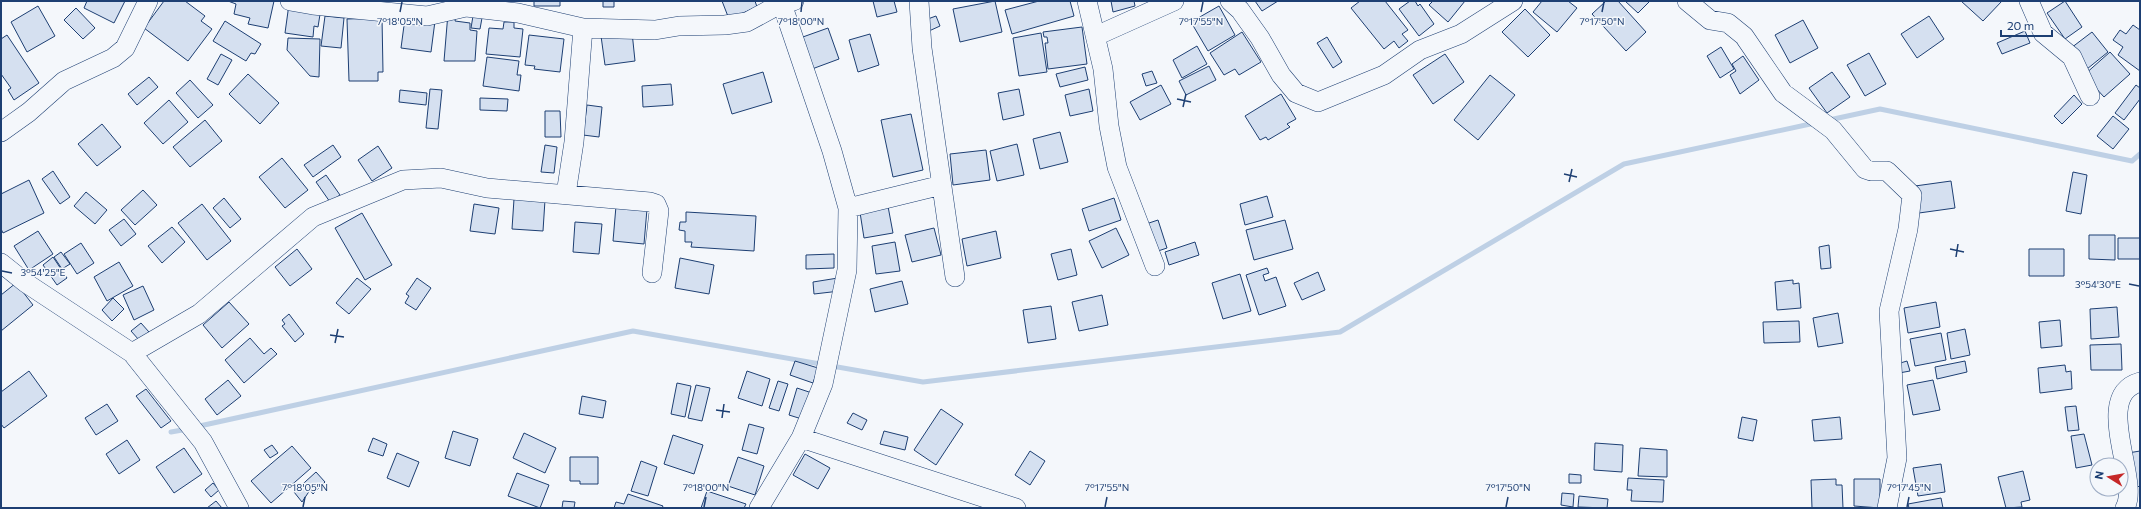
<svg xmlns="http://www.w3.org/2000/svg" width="2141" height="509" viewBox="0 0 2141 509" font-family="Commissioner,sans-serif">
<rect width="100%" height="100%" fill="#f4f7fb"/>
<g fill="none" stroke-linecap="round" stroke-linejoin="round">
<path stroke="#bed0e5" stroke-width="5" d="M1829,120L1880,109L2132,161L2140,154
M195,427L633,331L923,382L1340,332L1624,164L1815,123
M171,432L188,429"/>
</g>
<path fill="#d5e0f0" stroke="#1d3f73" d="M87,1H125L114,23L84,8Z
M164,1H185L205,16L201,21L212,29L188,61L144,28Z
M228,1H274L268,28L248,24L250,18L234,14L236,4Z
M534,1H560V6H534Z
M603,1H614V7H603Z
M722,1H755L757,7L729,19Z
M873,1H894L897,12L877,17Z
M995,1L1002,32L960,42L953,9Z
M1039,1H1070L1074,16L1012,34L1005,10Z
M1111,1H1134L1135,6L1113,12Z
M1255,1H1278L1262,11Z
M1360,1H1385L1408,30L1402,34L1408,41L1399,48L1394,41L1384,49L1351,8Z
M1410,1H1415L1418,6L1420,4L1434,24L1419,36L1399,9Z
M1433,1H1465L1448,22L1429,5Z
M1542,1H1568L1577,8L1557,32L1533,12Z
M1606,1H1618L1646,32L1626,51L1592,14Z
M1625,1H1650L1638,13Z
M1961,1H2002L1983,21Z
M2065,1L2082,27L2065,39L2047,13Z
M289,4L321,8L318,27L314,26L313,37L285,33Z
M38,6L55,36L27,52L11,22Z
M1219,6L1235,35L1208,51L1191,22Z
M76,8L95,28L83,39L64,20Z
M1525,9L1550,35L1528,57L1502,32Z
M448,13L456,14L455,21L470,23V30L477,31L475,61H444Z
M325,16L344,18L341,48L321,46Z
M473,16L482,18L480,29L471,28Z
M936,16L940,26L929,31L925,20Z
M1929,16L1944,39L1917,58L1901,34Z
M382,18L383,72H378V81H349L347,19Z
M405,18L435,21L431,52L401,48Z
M1803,20L1818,48L1790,63L1775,35Z
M225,21L261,44L255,54L251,53L246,61L213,41Z
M504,22H514V28L523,29L520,57L486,54L489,28L503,29Z
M2133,25L2140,30V71L2118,55L2123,47L2113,40L2120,30L2126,34Z
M1082,27L1087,64L1048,69L1045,43H1048L1047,37H1044L1043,32Z
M828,28L839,59L812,69L800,38Z
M2025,31L2030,43L2002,54L1997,43Z
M632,32L635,61L605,65L601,36Z
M1242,32L1261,62L1239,75L1235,69L1224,75L1210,53Z
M2092,32L2108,52L2087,69L2071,48Z
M1041,33L1047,72L1019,76L1013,38Z
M870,34L879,65L858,72L849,40Z
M7,35L39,83L14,100L8,90L11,88L1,74V39Z
M529,35L564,39L560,72L534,69L535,66L525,65Z
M1327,37L1342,62L1333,68L1317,43Z
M288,38L320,39L319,77L310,76L287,50Z
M1197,46L1207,64L1182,78L1173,60Z
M1721,47L1734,69L1720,78L1707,56Z
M2110,52L2130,74L2104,97L2084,75Z
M1869,53L1886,84L1865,96L1847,65Z
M221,54L232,60L218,85L207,79Z
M1445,54L1464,82L1433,104L1413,75Z
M1743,56L1759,80L1740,94L1730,75L1736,71L1732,64Z
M487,57L519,61L517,75H521L519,91L483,86Z
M1209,66L1216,80L1186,95L1179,81Z
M1085,67L1088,80L1060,87L1056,74Z
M1152,71L1157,83L1146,86L1142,74Z
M763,72L772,102L732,114L723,84Z
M1832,72L1850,97L1827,113L1809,88Z
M248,74L279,103L260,124L229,94Z
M1490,75L1515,95L1478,140L1454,120Z
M149,77L158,87L137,105L128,94Z
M190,80L213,105L198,118L176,93Z
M671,84L673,105L643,107L642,86Z
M1161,85L1171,104L1140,120L1130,102Z
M2136,85L2140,88V99L2124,120L2115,113Z
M430,89L442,90L438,129L426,128Z
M1019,89L1024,115L1003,120L998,93Z
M1089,89L1093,111L1070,116L1065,95Z
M400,90L427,93L426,105L399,102Z
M1281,94L1296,119L1287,124L1290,127L1268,140L1266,137L1260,140L1245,116Z
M2074,95L2082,104L2062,124L2054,116Z
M480,98L508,99L507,111L480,110Z
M169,100L188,122L163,144L144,123Z
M587,105L602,107L599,137L583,135Z
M545,111H560L561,137H545Z
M911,114L923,170L893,177L881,120Z
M2113,116L2129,129L2113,149L2097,136Z
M205,120L222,141L190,167L173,147Z
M102,124L121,147L97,166L78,144Z
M1060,132L1068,162L1040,169L1033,139Z
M1017,144L1024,175L997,181L990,151Z
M333,145L341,157L313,177L304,165Z
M545,145L557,147L554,173L541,172Z
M378,146L392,168L372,181L358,160Z
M986,150L990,180L953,185L950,154Z
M282,158L308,190L285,208L259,177Z
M53,171L70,197L60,204L42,179Z
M2073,172L2087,175L2081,214L2066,211Z
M326,175L340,195L330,202L316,182Z
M29,180L44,213L3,233L1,229V194Z
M1951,181L1955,208L1919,213L1915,186Z
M143,190L157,205L135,225L121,210Z
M86,192L107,210L95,224L74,206Z
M1267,196L1273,217L1245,225L1240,204Z
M224,198L241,219L230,228L213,208Z
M1114,198L1121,220L1089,231L1082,209Z
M514,199L545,200L543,231L512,229Z
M887,201L893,233L864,238L859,206Z
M202,204L231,241L207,260L178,223Z
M474,204L499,208L495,234L470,231Z
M616,206L647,209L644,244L613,241Z
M686,212L756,216L754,251L691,247L692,242H685V231L679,230L680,222H686Z
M362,213L392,265L365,280L335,228Z
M124,219L136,234L121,246L109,230Z
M1158,220L1167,248L1155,252L1146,224Z
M1285,220L1293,249L1254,260L1246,230Z
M575,222L602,224L599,254L573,252Z
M172,227L185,242L162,263L148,246Z
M934,228L941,255L912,262L905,235Z
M1116,228L1129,255L1102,268L1089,241Z
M38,231L53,254L29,270L14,246Z
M996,231L1001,258L967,266L962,239Z
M2089,235H2115V260L2089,259Z
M2118,238H2140V259H2118Z
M895,242L900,271L876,274L872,246Z
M1195,242L1199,255L1169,265L1165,252Z
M81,243L94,263L77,274L64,254Z
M1829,245L1831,268L1821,269L1819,247Z
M297,249L312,269L290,286L275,267Z
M1071,249L1077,275L1058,280L1051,254Z
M2029,249H2064V276H2029Z
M61,252L70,264L62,269L54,257Z
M834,254V268L806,269V255Z
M53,257L67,278L57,285L43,265Z
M680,258L714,265L709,294L675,288Z
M119,262L133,286L107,301L94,277Z
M1267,268L1269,273L1263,275L1265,281L1276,277L1286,306L1259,315L1246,275Z
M1318,272L1325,290L1302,300L1294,283Z
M1240,274L1251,311L1223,319L1212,283Z
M357,278L371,289L349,314L336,303Z
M417,278L431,288L416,310L405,303L409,296L406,294Z
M838,278L840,291L814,294L813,282Z
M1793,280V284L1799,283L1801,308L1777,310L1775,282Z
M902,281L908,304L875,312L870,289Z
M16,283L33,305L1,331V295Z
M143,286L154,310L134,320L123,295Z
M1102,295L1108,325L1079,331L1072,302Z
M113,298L124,309L112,321L102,310Z
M229,302L249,324L222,348L203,325Z
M1936,302L1940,327L1908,333L1904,308Z
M1051,306L1056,339L1028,343L1023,310Z
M2117,307L2119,337L2091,339L2090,309Z
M1838,313L1843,343L1818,347L1813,318Z
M289,314L304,334L295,342L282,326L285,324L282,320Z
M2060,320L2062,346L2041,348L2039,322Z
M1799,321L1800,342L1764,343L1763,322Z
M141,323L149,332L139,340L131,331Z
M1965,329L1970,355L1951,359L1947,333Z
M1941,333L1946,360L1915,366L1910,339Z
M250,338L264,354L271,348L277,354L244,383L225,360Z
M2121,344L2122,370H2091L2090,345Z
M795,361L818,368L813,383L790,375Z
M1907,361L1910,371L1899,373L1897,364Z
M1965,361L1967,372L1937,379L1935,367Z
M2065,365L2066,372L2071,371L2072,389L2040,393L2038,368Z
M29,371L47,396L4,428L1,424V392Z
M747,371L770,379L762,406L738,398Z
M228,380L241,396L217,415L205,399Z
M1933,380L1940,410L1913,415L1907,385Z
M778,381L788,384L779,411L769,408Z
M677,383L691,386L685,417L671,414Z
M696,385L710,388L702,421L688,418Z
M797,388L812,393L805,420L789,415Z
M146,389L171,421L161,428L136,396Z
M582,396L606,401L603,418L579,414Z
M107,404L118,421L96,435L85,418Z
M2076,406L2079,430L2068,431L2065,407Z
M941,409L963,424L936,465L914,450Z
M853,413L867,420L862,430L847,423Z
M1742,417L1757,420L1753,441L1738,438Z
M1840,417L1842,439L1814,441L1812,420Z
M749,424L764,428L757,454L742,450Z
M453,431L478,439L470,466L445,458Z
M884,431L908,437L905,450L880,444Z
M524,433L556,448L545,473L513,458Z
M2084,434L2092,465L2076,468L2071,436Z
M673,435L703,445L694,474L664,464Z
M373,438L387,444L383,456L368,451Z
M127,440L140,460L119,474L106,454Z
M1595,443L1623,445L1622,472L1594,470Z
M272,445L278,453L270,458L264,450Z
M292,446L311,468L271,503L251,481Z
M184,448L202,474L174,493L156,467Z
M1640,448L1667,450V477L1638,476Z
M1030,451L1045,461L1030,485L1015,475Z
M2140,451V486L2137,487L2128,453Z
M397,453L419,462L409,487L387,478Z
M805,454L830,468L818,489L793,475Z
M570,457H598V484H580V481H570Z
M738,457L764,466L755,495L728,486Z
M641,461L657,467L648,496L631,491Z
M1941,464L1945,492L1918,496L1913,468Z
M2023,471L2030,500L2021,502L2022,507L2006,508L1998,477Z
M316,472L325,482L313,494L310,490L302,502L294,492Z
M517,473L549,485L540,508L508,496Z
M1569,474L1581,475V483H1569Z
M1628,478L1664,480L1663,502L1631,501L1632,490H1627Z
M1836,479V485H1842L1843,508H1812L1811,480Z
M1854,479H1880V508L1854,506Z
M213,483L219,490L211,497L205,490Z
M707,491L746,504L744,508H701Z
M1562,493L1574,494L1573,507L1561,505Z
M628,494L663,506L662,508H614L616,502L624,504Z
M1579,496L1608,499L1607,508L1578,507Z
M1941,498L1943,508H1909L1908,504Z
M216,501L222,508H207Z
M563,501L575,502L574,508H562Z"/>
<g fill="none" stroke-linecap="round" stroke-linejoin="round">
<g stroke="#1d3f73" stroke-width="20">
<path id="minor" d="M290,1L313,5L427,16L466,7L518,13L583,28L655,30L679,26L725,25L747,22L782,3L794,1
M919,1L922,48L955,277
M1087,1L1103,69L1109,126L1117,167L1155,266
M1230,1L1240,10L1260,38L1281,75L1296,93L1318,102L1384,75L1420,50L1461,34L1513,1
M1687,1L1710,20L1728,23L1744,36L1783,93L1833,130L1865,169L1871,171H1887L1912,195L1908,229L1889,311L1897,458L1887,508
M2029,1L2043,33L2072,57L2090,96
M1096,36L1174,1
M1,132L29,112L64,81L113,58L125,48L148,1
M566,194L574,142L583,28
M848,208L942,185
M1,263L26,283L132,353L203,442L239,508
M132,353L199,314L313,217L403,180L441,178L487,188L650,202L656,204L659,211L652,273
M801,438L1016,508
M759,508L801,438L823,384L847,270L848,208L832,151L781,1
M2125,508C2141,480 2091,396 2140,382"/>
</g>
<use href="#minor" stroke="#f4f7fb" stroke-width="19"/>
</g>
<path fill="none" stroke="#1d3f73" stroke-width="1.5" d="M400,12L402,2M801,12L802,2M1201,12L1203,2M1602,12L1604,2M1177,99L1191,102M1183,107L1186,94M1564,174L1577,177M1569,182L1572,169M1950,249L1964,252M1956,257L1958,244M2,271L12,273M2129,284L2139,286M330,335L344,337M335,343L338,329M716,410L730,412M722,418L724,404M303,507L305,497M704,507L706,497M1105,507L1107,497M1506,507L1508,497M1907,507L1909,497"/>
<g font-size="10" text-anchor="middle" fill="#1d3f73" stroke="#f4f7fb" stroke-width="3" stroke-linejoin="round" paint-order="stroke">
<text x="400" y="25">7°18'05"N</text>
<text x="801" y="25">7°18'00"N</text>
<text x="1201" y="25">7°17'55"N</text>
<text x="1602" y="25">7°17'50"N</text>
<text x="43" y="276">3°54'25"E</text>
<text x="2098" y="288">3°54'30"E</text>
<text x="305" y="491">7°18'05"N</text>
<text x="706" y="491">7°18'00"N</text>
<text x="1107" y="491">7°17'55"N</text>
<text x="1508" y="491">7°17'50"N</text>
<text x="1909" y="491">7°17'45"N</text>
</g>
<rect width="2141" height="509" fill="none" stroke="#1d3f73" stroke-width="4"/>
<g transform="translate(2109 477) rotate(281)"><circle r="19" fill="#f4f7fb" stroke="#9eadc5"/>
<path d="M0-3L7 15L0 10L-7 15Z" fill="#c62828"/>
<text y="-6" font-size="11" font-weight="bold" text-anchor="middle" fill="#1d3f73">N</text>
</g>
<path d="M2001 30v6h51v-6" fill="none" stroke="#1d3f73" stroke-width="2"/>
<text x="2007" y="30" font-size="12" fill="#1d3f73" stroke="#f4f7fb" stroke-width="3" paint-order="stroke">20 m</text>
</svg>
